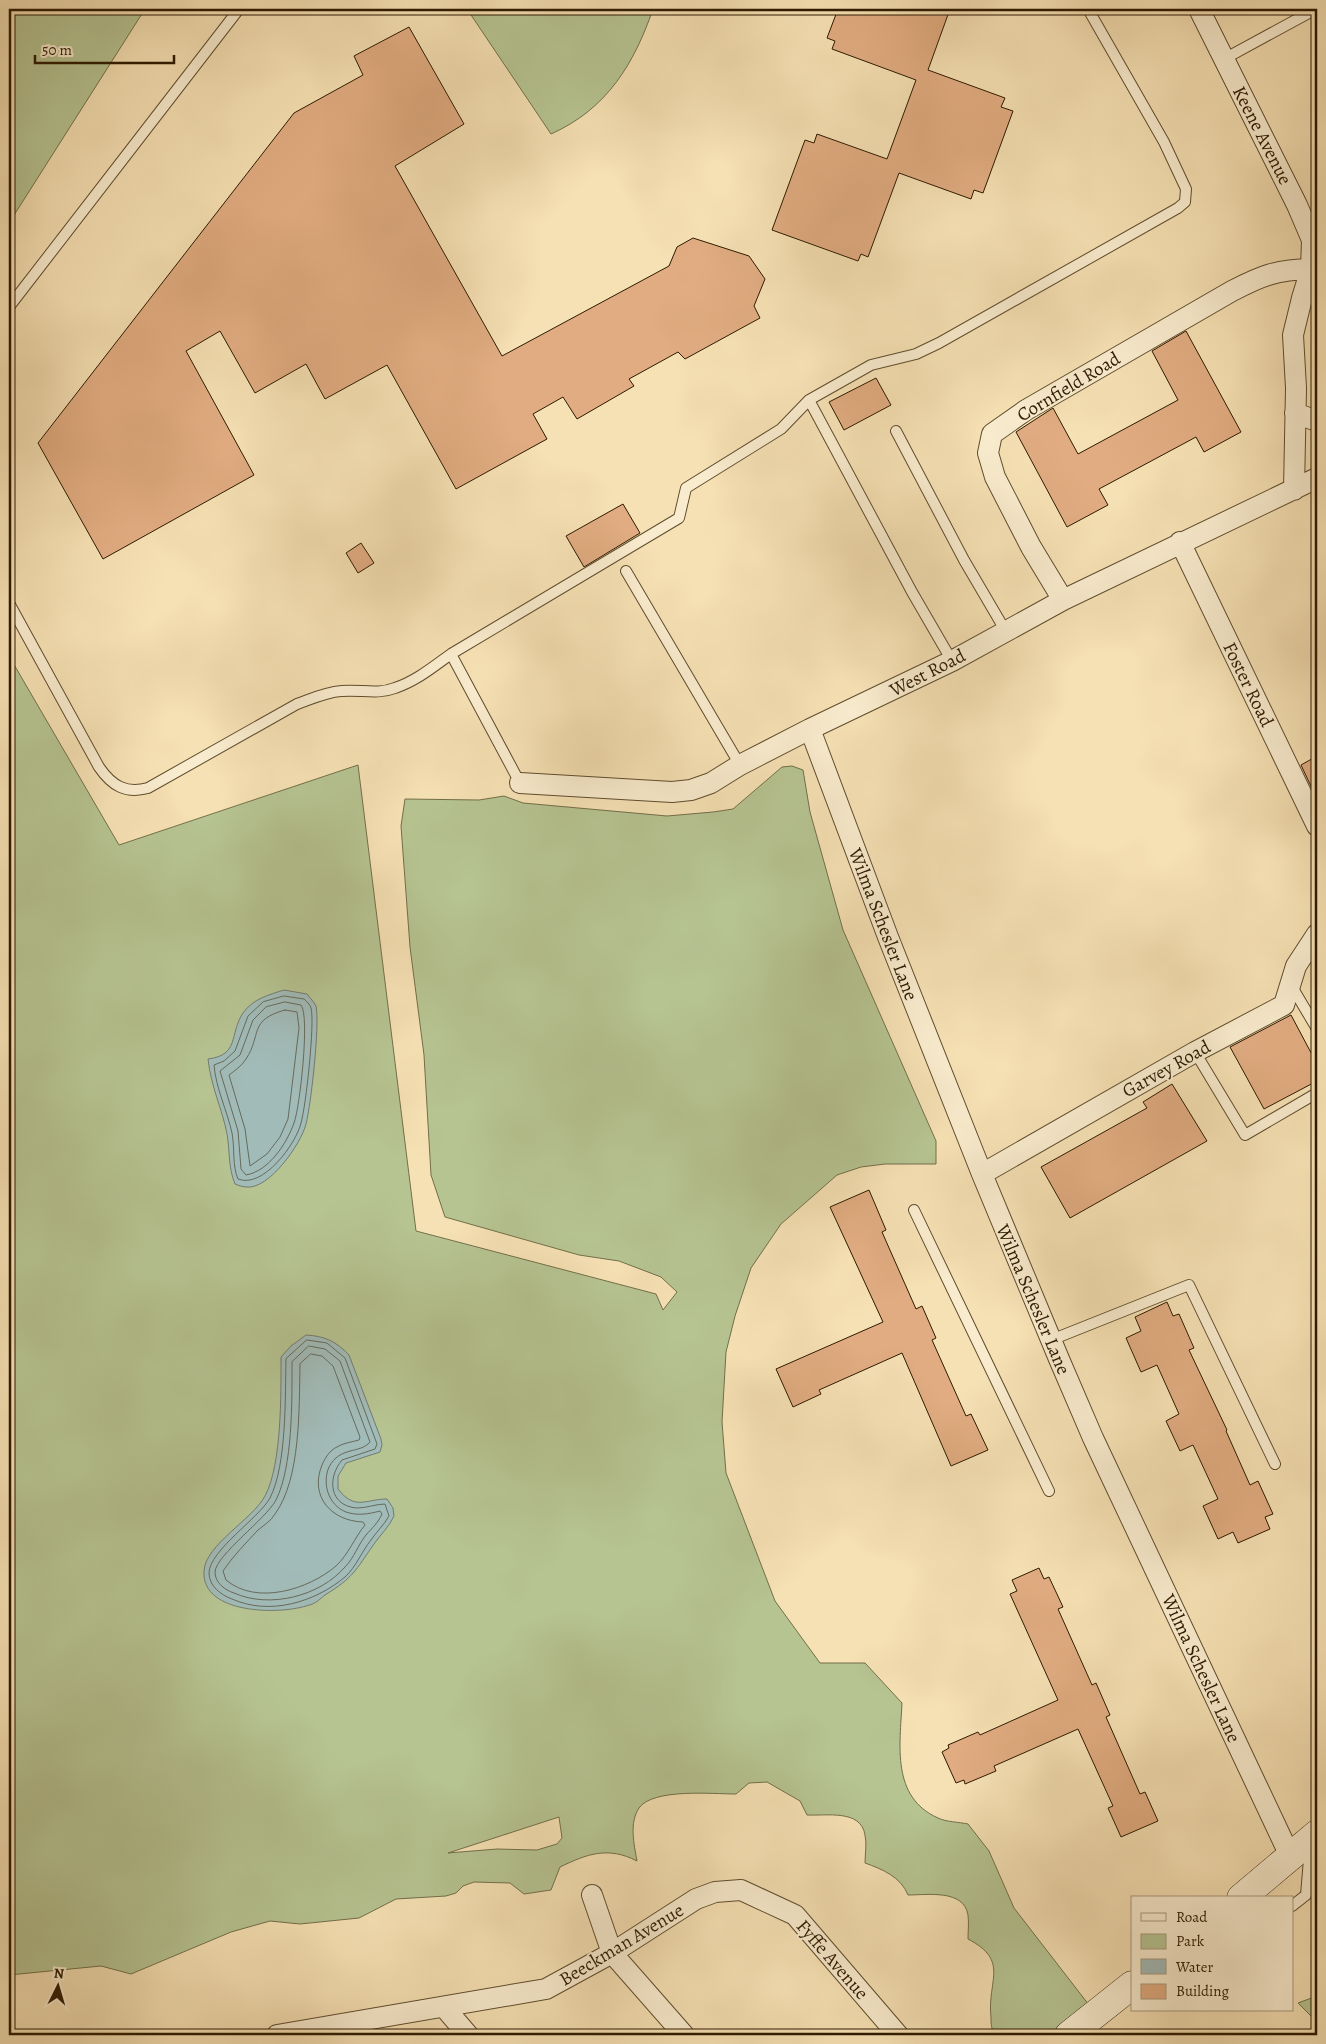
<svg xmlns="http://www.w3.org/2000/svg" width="1326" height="2044" viewBox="0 0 1326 2044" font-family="Alegreya,serif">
<rect width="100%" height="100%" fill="#f6e1b4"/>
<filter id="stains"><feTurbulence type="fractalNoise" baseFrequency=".004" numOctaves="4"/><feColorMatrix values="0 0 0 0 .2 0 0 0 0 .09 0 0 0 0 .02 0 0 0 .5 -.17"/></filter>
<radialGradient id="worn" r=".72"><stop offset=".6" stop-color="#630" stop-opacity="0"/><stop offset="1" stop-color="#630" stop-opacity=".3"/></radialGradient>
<path fill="#b6c492" stroke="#726f49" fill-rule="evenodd" d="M9,9H145L9,223Z
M467,9H653C634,64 607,109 551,134Z
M9,656L119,845L358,765L416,1231L656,1294L663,1310L677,1292L661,1277L619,1261L579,1255L445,1217L431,1175L424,1055L410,947L401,826L405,799L479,800L504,796L523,803L667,816L713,812L733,809L782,767L792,766L803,770L810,812L843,930L936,1141V1164H885L861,1167L837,1175L781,1224L751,1268L735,1316L726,1352L722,1422L726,1473L775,1601L820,1663H865L902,1703C900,1745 891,1797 938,1818C946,1822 959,1822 968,1824L989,1851L1014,1908L1089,2005L1066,2035H996C991,2030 991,2024 991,2017C987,1980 1010,1961 968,1939C968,1931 969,1923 968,1915C964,1889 927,1895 908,1895C901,1877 882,1869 865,1863C865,1854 867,1844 865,1835C861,1809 826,1816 807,1815L800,1801L767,1782L749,1783L736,1794C713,1794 653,1788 639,1808C629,1823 634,1844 637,1861C608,1846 587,1854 560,1867L551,1890L524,1894L510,1883L474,1882L463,1886L456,1893L446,1896L396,1899L359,1918L300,1924L270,1921L231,1932L131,1974L101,1966L9,1975ZM559,1817L562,1838L557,1844L537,1850L497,1849L448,1853Z
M1317,1996V2022L1298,2003Z"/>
<path fill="#a1bbb8" stroke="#737b6e" d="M284,990L307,994C310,998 314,1002 316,1006C320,1024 311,1105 306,1124C301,1144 269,1190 246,1187C242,1187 238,1185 235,1184C228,1167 230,1151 227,1134C222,1108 211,1087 208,1059C240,1055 229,1034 243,1013C253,999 268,995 284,990Z
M306,1335C324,1336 336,1341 349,1355L381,1439L382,1445L380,1452L346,1463L338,1476V1489C355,1511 366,1499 387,1499L393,1508L394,1516C389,1527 381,1534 374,1544C355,1571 354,1577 325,1595C320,1599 315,1604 309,1605C282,1615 201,1615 204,1571C205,1545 253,1519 265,1496C282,1464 281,1393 281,1357L291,1346Z"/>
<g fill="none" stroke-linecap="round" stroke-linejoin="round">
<path stroke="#676a5c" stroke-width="1" d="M284,996L304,999C306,1001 310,1004 311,1008C315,1022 306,1106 301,1123C296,1144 263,1189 238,1179C232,1165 235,1149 232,1133C227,1110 216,1089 214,1065L224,1061L235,1051L248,1016L263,1002Z
M285,1002L301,1005C310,1016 300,1107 294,1123C287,1143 269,1171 246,1175L241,1169L238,1131L220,1071L240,1055L253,1020L266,1007Z
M285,1010L297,1012L299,1028L288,1119L280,1137L267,1154L250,1166L245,1129L229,1075C234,1071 242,1066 246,1059C262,1035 248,1020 285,1010Z
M307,1340L327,1343L345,1358L377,1444L375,1449L342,1460C327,1478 329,1506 357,1508C367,1508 376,1504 385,1504L389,1516C384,1525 377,1531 371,1540C362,1551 356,1567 345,1577C315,1602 270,1616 232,1599C221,1595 209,1586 209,1573C209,1551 259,1518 270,1498C287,1464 285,1397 286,1359Z
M309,1346L325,1349L340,1361L370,1442C360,1454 340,1446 329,1467C322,1483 328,1505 346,1512C357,1516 369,1514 380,1511L382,1514C378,1523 372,1528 366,1535C358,1545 354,1558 345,1567C320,1596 270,1609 234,1593C225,1590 215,1583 215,1572C216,1555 266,1519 276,1500C293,1466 292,1400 292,1362Z
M311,1354L322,1356L333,1366L360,1437L359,1440C352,1442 343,1443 337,1447C330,1450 325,1458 322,1465C309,1497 332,1521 363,1522L365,1525C355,1537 348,1555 336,1566C309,1589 257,1606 226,1580L223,1571C233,1556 246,1543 258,1530C264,1525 271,1521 275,1514C301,1478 299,1408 300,1364Z"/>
</g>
<path fill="#e1ac81" stroke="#2d1a00" d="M838,9H950L928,70L1005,98L1001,107L1013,111L983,193L974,190L971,199L899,173L868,257L861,254L858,261L772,230L805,140L814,143L817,134L887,159L916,80L832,49L835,41L827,38Z
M409,27L464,124L395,166L502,356L669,266L677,247L693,238L749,256L765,279L754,306L760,318L685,359L678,352L629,379L634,386L577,419L563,397L533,414L547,439L456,489L387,365L325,399L306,364L255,393L220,331L186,351L254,475L103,559L38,443L294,113L363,75L354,56Z
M1186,331L1241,432L1204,452L1196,437L1099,489L1108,505L1067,527L1016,432L1053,408L1078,454L1178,400L1152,351Z
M876,378L891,405L844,430L829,402Z
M623,504L640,533L584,567L566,536Z
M361,543L374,563L358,573L346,553Z
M1317,756V799L1301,765Z
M1291,1015L1317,1064V1081L1264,1109L1230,1047Z
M1172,1084L1207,1141L1070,1218L1041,1167L1147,1108L1143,1102Z
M869,1190L886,1230L882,1232L916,1309L922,1306L936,1338L932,1340L966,1416L971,1414L988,1450L951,1466L902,1353L819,1390L821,1394L793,1407L776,1369L883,1322L830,1207Z
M1167,1302L1173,1316L1179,1314L1194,1348L1189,1350L1227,1430L1226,1431L1250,1485L1258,1481L1273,1514L1265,1517L1270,1529L1238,1543L1233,1532L1218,1539L1203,1506L1218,1499L1193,1445L1180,1451L1166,1421L1179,1414L1157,1365L1141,1372L1126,1338L1141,1331L1135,1317Z
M1039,1568L1044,1579L1049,1577L1063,1607L1058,1609L1092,1685L1096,1683L1110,1715L1106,1717L1140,1794L1145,1792L1158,1821L1121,1837L1108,1808L1113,1806L1078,1729L994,1766L996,1771L965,1784L964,1780L956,1783L942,1752L949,1748L948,1745L978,1732L980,1735L1058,1700L1010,1594L1017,1591L1012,1580Z"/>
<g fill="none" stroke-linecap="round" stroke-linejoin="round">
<g stroke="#5f4c2d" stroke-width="12">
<path id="lane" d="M1224,59L1316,9
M9,307L239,9
M809,400L912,592L952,661
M896,431L964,560L1005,630
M626,571L740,765
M9,603L99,767C112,786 126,794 148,788L297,704C311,699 326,692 341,691C360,689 377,695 395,688C416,681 433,667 451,654L679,518L686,488L781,429L809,400L871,365L916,354L939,343L1178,208L1185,202L1186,189L1164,142L1088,9
M451,654L520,783
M1291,985L1317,1029
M1195,1052L1245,1135L1317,1093
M914,1210L1049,1491
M1051,1340L1189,1285L1275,1464
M1292,1906L1306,1895L1310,1847"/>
</g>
<g stroke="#5f4c2d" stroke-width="22">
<path id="street" d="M1199,9L1297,205L1312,240L1311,269L1302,298L1293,335L1296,388L1294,490
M1295,413L1317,421
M1180,542L1317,826
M1063,600L1031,547L995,477L988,453L992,434L1026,410L1232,291C1263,275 1276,270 1311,269
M810,729L888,937L982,1174L1059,1359L1093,1438L1290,1856
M520,783L672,792L691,790L711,783L740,765L810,729L952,661L1063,600L1317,478
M982,1174L1195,1052L1284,1005L1296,966L1317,934
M592,1895L612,1953L684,2035
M444,2007L468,2035
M277,2035L546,1989L612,1953L696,1899L715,1892L741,1890L795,1915L898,2035"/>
</g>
<g stroke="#2d1a00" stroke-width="29">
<path id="secondary" d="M1241,1898L1317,1834
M1069,2035L1132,1985"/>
</g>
<use href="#lane" stroke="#f9ecce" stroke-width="10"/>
<use href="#street" stroke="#f9ecce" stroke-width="20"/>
<use href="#secondary" stroke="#f9ecce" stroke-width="28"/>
</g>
<g text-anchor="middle" stroke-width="4" stroke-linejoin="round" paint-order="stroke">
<g font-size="19" fill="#2d1a00" stroke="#f9ecce">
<text transform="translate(1263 135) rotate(63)" y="7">Keene Avenue</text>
<text transform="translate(1068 386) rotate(-31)" y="7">Cornfield Road</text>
<text transform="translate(927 672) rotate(-27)" y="7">West Road</text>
<text transform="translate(1249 684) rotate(64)" y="7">Foster Road</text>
<text transform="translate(884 924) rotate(69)" y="7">Wilma Schesler Lane</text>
<text transform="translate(1166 1068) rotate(-29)" y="7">Garvey Road</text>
<text transform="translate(1034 1299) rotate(67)" y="7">Wilma Schesler Lane</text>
<text transform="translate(1202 1668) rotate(65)" y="7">Wilma Schesler Lane</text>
<text transform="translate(621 1944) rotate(-31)" y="7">Beeckman Avenue</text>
<text transform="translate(833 1959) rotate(49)" y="7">Fyffe Avenue</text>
</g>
</g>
<rect width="1326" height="2044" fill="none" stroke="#f6e1b4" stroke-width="30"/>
<rect x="10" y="10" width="1306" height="2024" fill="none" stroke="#2d1a00" stroke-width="2.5"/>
<rect x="15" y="15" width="1296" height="2014" fill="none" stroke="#2d1a00"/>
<rect x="1131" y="1896" width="162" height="115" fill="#f9ecce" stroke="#a7987c"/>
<rect x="1141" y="1913" width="25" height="8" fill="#f9ecce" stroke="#a7987c"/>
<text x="1176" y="1922" font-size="15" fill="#2d1a00">Road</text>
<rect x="1141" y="1934" width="25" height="15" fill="#b6c492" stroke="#a7987c"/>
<text x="1176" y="1946" font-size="15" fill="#2d1a00">Park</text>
<rect x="1141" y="1959" width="25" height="15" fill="#a1bbb8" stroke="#a7987c"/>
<text x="1176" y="1972" font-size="15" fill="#2d1a00">Water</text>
<rect x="1141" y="1984" width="25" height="15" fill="#e1ac81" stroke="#a7987c"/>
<text x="1176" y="1996" font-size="15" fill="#2d1a00">Building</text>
<g transform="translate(58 1986) rotate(5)" stroke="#f9ecce" stroke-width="4" paint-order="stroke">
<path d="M0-4L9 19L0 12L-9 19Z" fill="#2d1a00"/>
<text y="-8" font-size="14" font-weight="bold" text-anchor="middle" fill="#2d1a00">N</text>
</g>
<path d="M35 55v8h139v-8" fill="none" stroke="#2d1a00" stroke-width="2.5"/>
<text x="42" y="55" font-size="15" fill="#2d1a00" stroke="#f9ecce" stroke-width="4" paint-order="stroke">50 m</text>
<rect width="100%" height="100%" filter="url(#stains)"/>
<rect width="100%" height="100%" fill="url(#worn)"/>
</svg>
